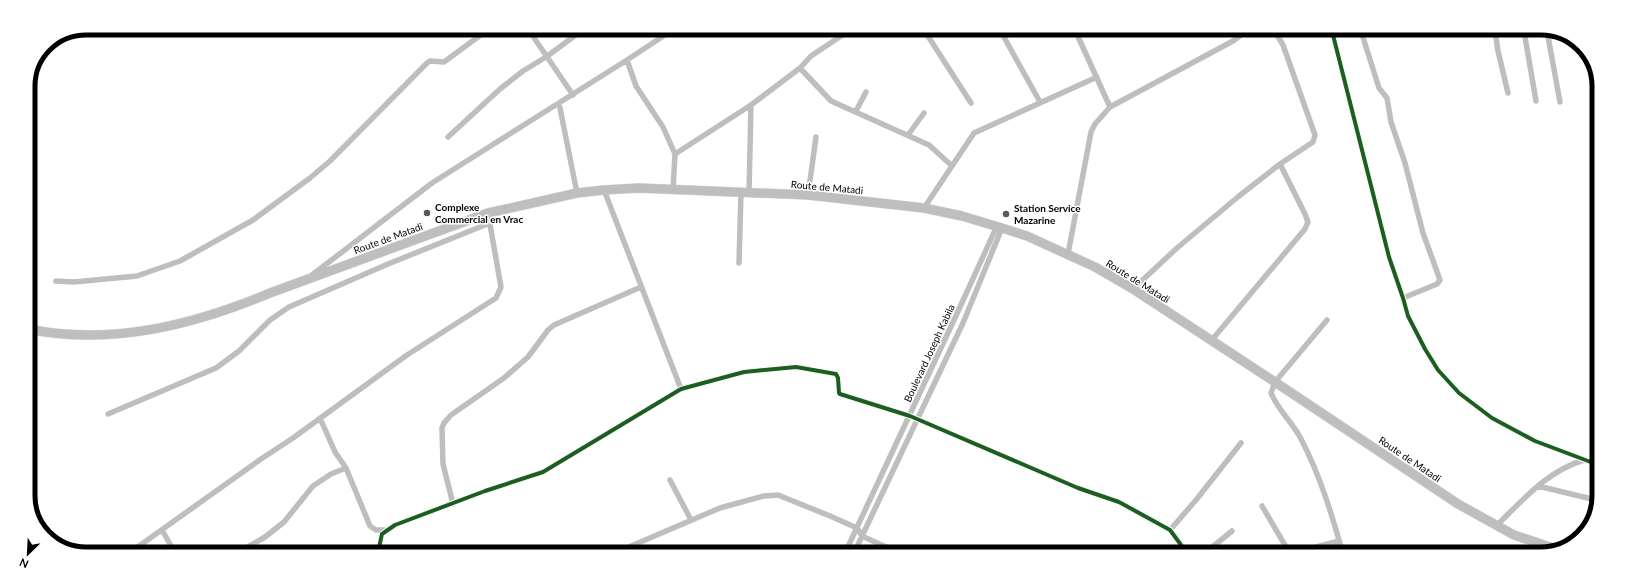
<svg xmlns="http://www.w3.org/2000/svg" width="1627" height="582" viewBox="0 0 1627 582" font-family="Lato,sans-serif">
<rect width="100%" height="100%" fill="#fff"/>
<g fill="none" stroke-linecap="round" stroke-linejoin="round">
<g stroke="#dbdbdb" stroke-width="10">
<path id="trunk" d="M28,329C111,346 194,325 270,293L488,213L577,193L604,190L639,188L808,195L924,208L962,216L1002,228L1027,236L1095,267L1133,289L1275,382L1458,504L1514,535L1556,549"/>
</g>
<path stroke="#bebebe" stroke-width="5.5" d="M528,29L573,95
M924,30L971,103
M1000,30L1040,102
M1332,31L1389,257L1403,298L1408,316L1425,349L1438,370L1459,393L1492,418L1535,441L1596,464
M1361,31L1379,88L1387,98L1391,122L1405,163L1423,233L1440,280L1437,284L1403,298
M1495,31L1498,51L1508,93
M1524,31L1536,101
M1547,31L1560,102
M627,60L636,86L663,127L675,154L673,190
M800,68L831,101L929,145L952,166
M559,103L577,193
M1110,107L1233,41L1248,30
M856,111L866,92
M908,135L924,113
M448,137L500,89L523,71L546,57L584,29
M675,154L751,105L800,68L811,56L850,30
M604,190L681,389
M749,193L751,105
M808,195L816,137
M924,208L974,133L1097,77
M1068,254L1091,132L1095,124L1110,107L1075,30
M739,263L741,192
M312,275L432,183L627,60L674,29
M56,281L74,282L137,276L180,261L253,220L310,178L330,161L427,63L430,61L444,62L482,34L492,29
M1133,289L1177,248L1239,196L1280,164L1313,142L1315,135L1283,45L1274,30
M1327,320L1275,382L1271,393C1278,410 1293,423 1301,439C1320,475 1332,515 1343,554
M1211,341L1305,229L1308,222L1305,214L1280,164
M108,414L216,368L239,351L270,320L289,307L388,264L490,223
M320,418L335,452L346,468
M670,480L691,520
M1538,486L1596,500
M453,504L443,464L442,428L444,423L451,415L504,378L528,357L548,330L554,325L641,287
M1262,506L1289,552H1297L1339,541
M1496,526C1523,500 1547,471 1584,460
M162,530L174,551
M1170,530L1196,500L1241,443
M132,551L261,459L293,438L407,355L496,298L501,287L488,213
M241,551L265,537L284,522L313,486L331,474L346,468L370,526L376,530H386
M378,552L382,534L395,525L485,491L543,472L681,389L744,372L796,367L836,374L838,378L839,393L840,394L910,416L1078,488L1119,502L1170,530L1187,553
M617,552L720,508L764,496L778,495L830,516L857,528L862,536L899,553
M845,553L954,320L997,226
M854,553L963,323L1002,228
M1205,553L1232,531"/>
<use href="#trunk" stroke="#bebebe" stroke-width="9"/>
<g stroke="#fff" stroke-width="6">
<path id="cycleway" d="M1332,31L1389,257L1403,298L1408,316L1425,349L1438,370L1459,393L1492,418L1535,441L1596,464
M378,552L382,534L395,525L485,491L543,472L681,389L744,372L796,367L836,374L838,378L839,393L840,394L910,416L1078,488L1119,502L1170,530L1187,553"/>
</g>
<use href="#cycleway" stroke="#1b5e20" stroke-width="4"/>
</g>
<g fill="#595959" stroke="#fff" stroke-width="1.5">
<circle cx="427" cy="213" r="4"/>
<circle cx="1006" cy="214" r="4"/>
</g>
<g text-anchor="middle" stroke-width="3" stroke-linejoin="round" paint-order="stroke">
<g font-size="10" fill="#000" stroke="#fff">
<text transform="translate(827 187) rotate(5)" y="4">Route de Matadi</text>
<text transform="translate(388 238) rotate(-20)" y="4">Route de Matadi</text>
<text transform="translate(1138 281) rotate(32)" y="4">Route de Matadi</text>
<text transform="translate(929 353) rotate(-65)" y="4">Boulevard Joseph Kabila</text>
<text transform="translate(1410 459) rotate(34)" y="4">Route de Matadi</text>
</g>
<g font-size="10" font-weight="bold" fill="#000" stroke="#fff" text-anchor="start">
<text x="435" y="211">Complexe<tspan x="435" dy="12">Commercial en Vrac</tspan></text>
<text x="1014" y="212">Station Service<tspan x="1014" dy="12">Mazarine</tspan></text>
</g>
</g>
<path d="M0 0H1627V582H0ZM86 35H1541A51 51 0 0 1 1592 86V496A51 51 0 0 1 1541 547H86A51 51 0 0 1 35 496V86A51 51 0 0 1 86 35Z" fill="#fff" fill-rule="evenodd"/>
<path fill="none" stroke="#000" stroke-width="5" d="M86 35H1541A51 51 0 0 1 1592 86V496A51 51 0 0 1 1541 547H86A51 51 0 0 1 35 496V86A51 51 0 0 1 86 35Z"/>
<g transform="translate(28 554) rotate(204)" stroke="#ffffff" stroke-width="3" paint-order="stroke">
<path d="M0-3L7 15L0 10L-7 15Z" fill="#000000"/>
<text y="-6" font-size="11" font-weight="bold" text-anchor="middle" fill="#000000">N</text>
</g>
</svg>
